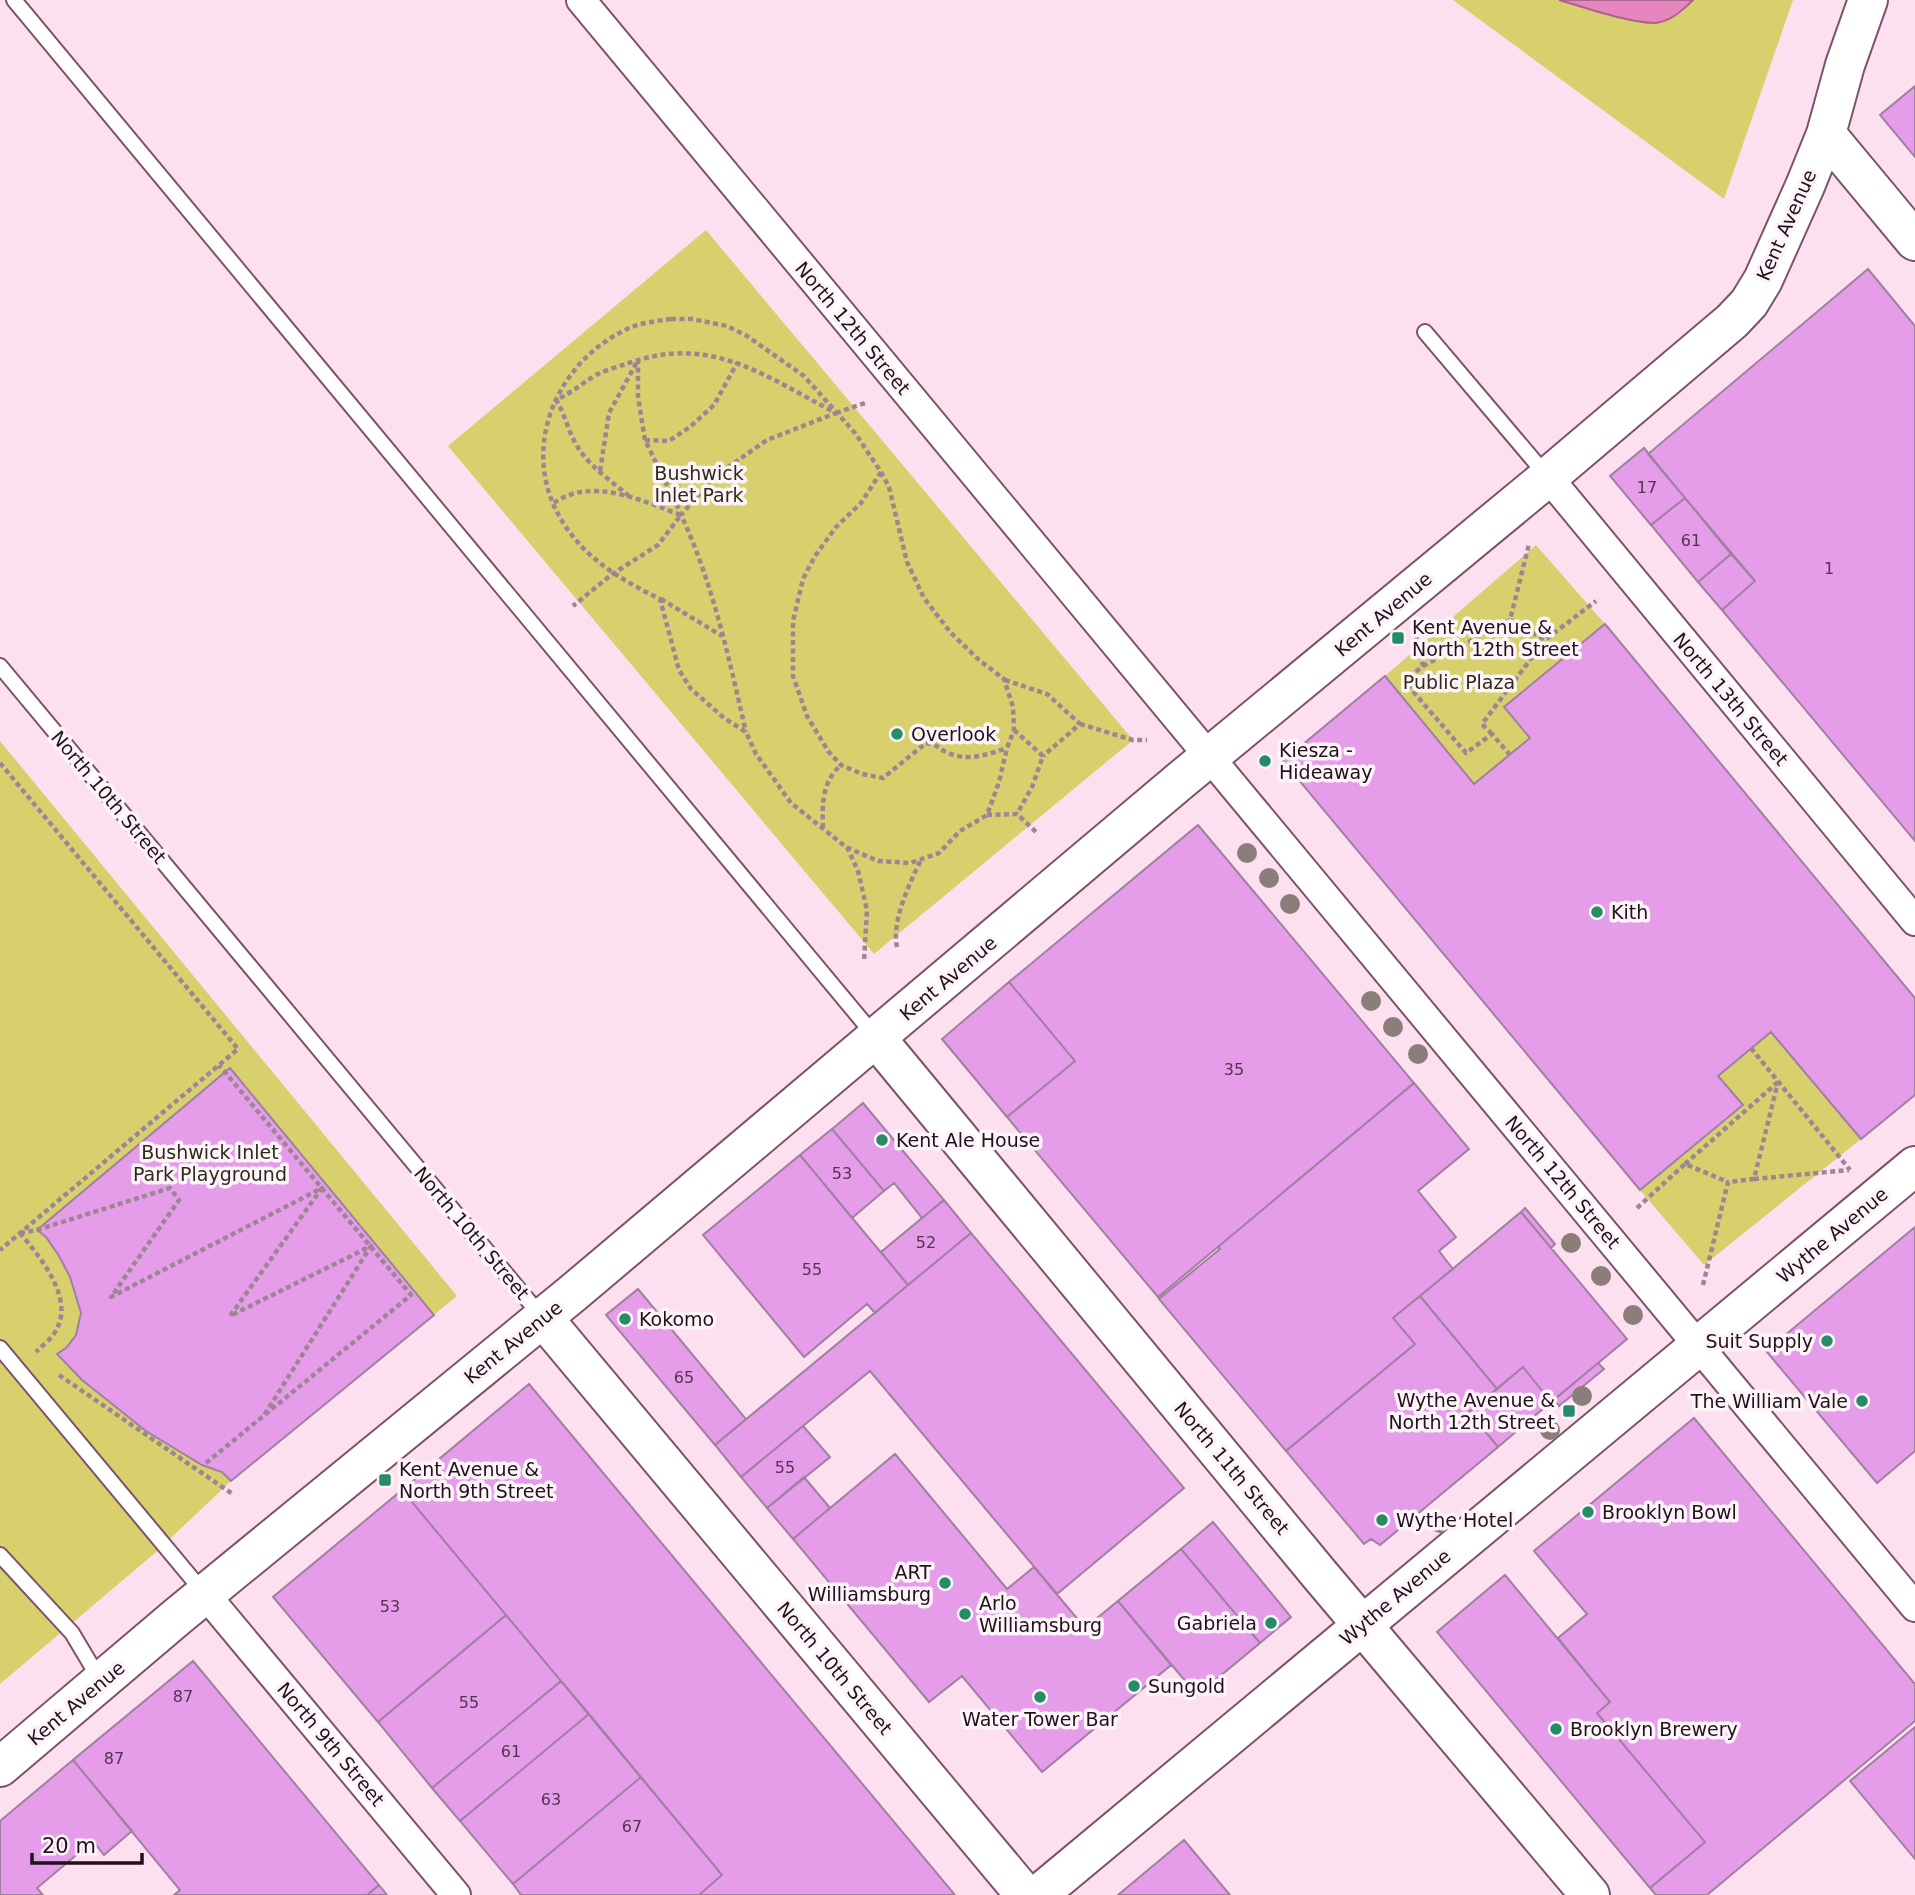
<svg xmlns="http://www.w3.org/2000/svg" width="1915" height="1895" viewBox="0 0 1915 1895" font-family="'DejaVu Sans',sans-serif">
<rect width="100%" height="100%" fill="#fde0ef"/>
<path fill="#d7d06d" d="M1453,0H1559L1638,21L1658,23L1681,13L1693,0H1793L1724,199Z
M706,230L1133,740L874,954L448,446Z
M1536,545L1605,624L1504,707L1529,738L1474,784L1385,676Z
M0,741L457,1296L231,1481L155,1553L0,1684Z
M1771,1032L1861,1139L1704,1265L1640,1190L1743,1106L1718,1076Z"/>
<path fill="#e587be" stroke="#aa648d" stroke-width="2" d="M1559,0H1693C1683,10 1671,21 1656,23C1632,24 1584,7 1559,0Z"/>
<path fill="#e59ce9" stroke="#a080a1" stroke-width="2" d="M1915,86V157L1880,115Z
M1868,269L1915,326V841L1722,610L1755,581L1648,454Z
M1644,448L1685,498L1651,525L1610,476Z
M1685,498L1731,554L1698,582L1651,525Z
M1731,554L1755,581L1722,610L1698,582Z
M1605,624L1915,998V1095L1861,1139L1771,1032L1718,1076L1743,1105L1640,1190L1283,761L1385,676L1474,784L1530,738L1504,707Z
M1198,825L1414,1083L1158,1297L1007,1117L1075,1061L1009,982Z
M1009,982L1075,1061L1007,1117L942,1039Z
M230,1068L434,1315L231,1481L222,1472L202,1465L146,1431L82,1380L57,1354L66,1348L76,1335L81,1313L70,1277L59,1256L46,1237L37,1230Z
M1414,1083L1469,1149L1418,1191L1456,1237L1439,1251L1453,1269L1393,1318L1415,1344L1286,1451L1159,1299L1220,1249L1218,1247Z
M863,1103L944,1200L922,1218L894,1183L884,1191L832,1129Z
M832,1129L884,1191L852,1218L800,1155Z
M800,1155L908,1285L875,1313L867,1304L804,1357L703,1235Z
M944,1200L971,1233L908,1285L881,1252Z
M1525,1208L1555,1244L1551,1248L1521,1212Z
M1521,1212L1627,1339L1551,1402L1523,1367L1497,1389L1420,1296Z
M1915,1227V1451L1877,1483L1766,1351Z
M971,1233L1184,1488L1057,1594L870,1371L741,1477L715,1445Z
M638,1289L746,1419L715,1445L606,1315Z
M1420,1296L1497,1389L1469,1412L1498,1447L1380,1545L1371,1539L1364,1544L1286,1451L1415,1344L1393,1318Z
M1598,1363L1604,1369L1559,1406L1554,1400Z
M1523,1367L1551,1402L1498,1447L1469,1412Z
M529,1384L955,1895H699L722,1875L402,1490Z
M1694,1418L1915,1684V1721L1707,1895H1656L1650,1888L1705,1842L1597,1713L1610,1702L1558,1638L1587,1614L1534,1551Z
M803,1426L830,1457L767,1508L741,1477Z
M895,1454L1007,1589L1034,1567L1085,1628L1118,1601L1171,1665L1042,1772L962,1676L929,1702L793,1539Z
M804,1477L830,1508L793,1539L767,1508Z
M402,1490L506,1615L378,1722L273,1597Z
M1213,1522L1291,1617L1260,1643L1181,1549Z
M1181,1549L1260,1643L1197,1695L1118,1601Z
M1505,1575L1610,1702L1597,1713L1705,1842L1650,1888L1437,1632Z
M506,1615L561,1681L432,1788L378,1722Z
M193,1661L379,1885L367,1895H174L180,1890L73,1760Z
M561,1681L589,1714L460,1821L432,1788Z
M589,1714L641,1777L513,1884L460,1821Z
M1915,1727V1859L1850,1781Z
M73,1760L132,1831L104,1855L93,1841L37,1888L43,1895H0V1821Z
M641,1777L722,1875L699,1895H521L513,1884Z
M1184,1840L1230,1895H1118Z
M379,1885L387,1895H367Z"/>
<g fill="none" stroke-linecap="round" stroke-linejoin="round">
<g stroke="#7c536a" stroke-width="18">
<path id="lane" d="M14,0L874,1035
M1425,332L1547,476
M0,666L541,1316
M0,1348L204,1593
M0,1555L72,1633L100,1680"/>
</g>
<g stroke="#7c536a" stroke-width="32">
<path id="street" d="M581,0L1915,1607
M1548,477L1915,921
M205,1594L456,1895"/>
</g>
<g stroke="#7c536a" stroke-width="42">
<path id="secondary" d="M1826,134L1915,241
M876,1038L1320,1575L1590,1895
M543,1318L1025,1895
M0,1767L178,1616L573,1293L1181,780L1548,477L1732,321L1749,303L1763,280L1805,186L1826,134L1845,65L1868,0
M1038,1895L1915,1166"/>
</g>
<path stroke="#9d8693" stroke-width="4.5" stroke-dasharray="5 3.5" stroke-linecap="butt" d="M671,319H692L727,326L747,336L804,376L855,433L881,472L889,487L907,562L924,598L951,633L979,660L1004,679L1013,707L1014,730L1007,748L999,782L987,815L960,831L939,853L910,863L878,861L846,847L791,803L756,754L746,732L724,718L691,689L679,670L660,599C623,581 586,559 564,524C518,454 553,365 625,330C639,323 656,321 671,319Z
M638,359V397L645,440L681,514
M836,413L868,402
M645,440L669,441L690,427L714,405L737,363
M600,471L609,413L637,362
M881,472L861,503L836,527L815,556L803,579L793,621V676L807,716L828,751L841,765L862,774L883,778L926,743C938,745 937,747 946,752C966,762 987,755 1007,748
M629,496C611,481 589,466 577,446C568,431 565,414 556,400C573,392 581,384 596,375C605,370 617,367 626,364C711,333 764,376 836,413L767,440L714,477L681,515C713,583 729,659 746,732
M554,503C591,476 643,501 681,515L658,545L611,575L573,606
M661,599L722,636
M1510,620L1545,640L1596,601
M1416,637L1423,666L1404,681L1466,753L1492,734L1510,755
M1423,666L1510,620L1529,544
M1005,680L1047,694L1080,724L1043,756
M1080,724L1133,740H1147
M1014,730L1043,756L1032,787L1017,814
M1492,734L1482,724L1545,640
M0,763L238,1049L0,1250
M987,815L1017,814L1036,832
M823,828C822,804 822,782 841,765
M847,847L858,871L867,910L864,961
M897,947C891,922 910,882 921,860
M1751,1048L1850,1170
M1685,1164L1778,1082
M1754,1179L1849,1170
M1637,1208L1685,1164L1728,1182
M20,1233L37,1230L170,1188L179,1200L111,1297L322,1188L230,1316L371,1246L263,1417
M20,1233C40,1257 76,1299 55,1332C51,1339 42,1346 36,1352
M1703,1285L1728,1182L1754,1179L1778,1082
M59,1375L234,1495
M206,1463L411,1295L219,1065"/>
<use href="#lane" stroke="#fff" stroke-width="14"/>
<use href="#street" stroke="#fff" stroke-width="28"/>
<use href="#secondary" stroke="#fff" stroke-width="38"/>
</g>
<g fill="#8b7d79">
<circle cx="1247" cy="853" r="10"/>
<circle cx="1269" cy="878" r="10"/>
<circle cx="1290" cy="904" r="10"/>
<circle cx="1371" cy="1001" r="10"/>
<circle cx="1393" cy="1027" r="10"/>
<circle cx="1418" cy="1054" r="10"/>
<circle cx="1571" cy="1243" r="10"/>
<circle cx="1601" cy="1276" r="10"/>
<circle cx="1633" cy="1315" r="10"/>
<circle cx="1582" cy="1396" r="10"/>
<circle cx="1550" cy="1430" r="10"/>
<circle cx="1440" cy="1523" r="10"/>
</g>
<g fill="#268c68" stroke="#fdf4f9" stroke-width="2.5">
<rect x="1391" y="631" width="14" height="14" rx="3.5"/>
<circle cx="897" cy="734" r="7"/>
<circle cx="1265" cy="761" r="7"/>
<circle cx="1597" cy="912" r="7"/>
<circle cx="882" cy="1140" r="7"/>
<circle cx="625" cy="1319" r="7"/>
<circle cx="1827" cy="1341" r="7"/>
<circle cx="1862" cy="1401" r="7"/>
<rect x="1562" y="1404" width="14" height="14" rx="3.5"/>
<rect x="378" y="1473" width="14" height="14" rx="3.5"/>
<circle cx="1588" cy="1512" r="7"/>
<circle cx="1382" cy="1520" r="7"/>
<circle cx="945" cy="1583" r="7"/>
<circle cx="965" cy="1614" r="7"/>
<circle cx="1271" cy="1623" r="7"/>
<circle cx="1134" cy="1686" r="7"/>
<circle cx="1040" cy="1697" r="7"/>
<circle cx="1556" cy="1729" r="7"/>
</g>
<g text-anchor="middle" stroke-width="7" stroke-linejoin="round" paint-order="stroke">
<g font-size="16" fill="#52344e">
<text x="1647" y="493">17</text>
<text x="1691" y="546">61</text>
<text x="1829" y="574">1</text>
<text x="1234" y="1075">35</text>
<text x="842" y="1179">53</text>
<text x="926" y="1248">52</text>
<text x="812" y="1275">55</text>
<text x="684" y="1383">65</text>
<text x="785" y="1473">55</text>
<text x="390" y="1612">53</text>
<text x="183" y="1702">87</text>
<text x="469" y="1708">55</text>
<text x="511" y="1757">61</text>
<text x="114" y="1764">87</text>
<text x="551" y="1805">63</text>
<text x="632" y="1832">67</text>
</g>
<g font-size="19" fill="#21111b" stroke="#fdf4f9">
<text transform="translate(1786 225) rotate(-66)" y="7">Kent Avenue</text>
<text transform="translate(853 328) rotate(50)" y="7">North 12th Street</text>
<text transform="translate(1383 614) rotate(-40)" y="7">Kent Avenue</text>
<text transform="translate(1731 699) rotate(50)" y="7">North 13th Street</text>
<text transform="translate(109 797) rotate(50)" y="7">North 10th Street</text>
<text transform="translate(948 978) rotate(-40)" y="7">Kent Avenue</text>
<text transform="translate(1563 1182) rotate(50)" y="7">North 12th Street</text>
<text transform="translate(472 1233) rotate(50)" y="7">North 10th Street</text>
<text transform="translate(1832 1235) rotate(-40)" y="7">Wythe Avenue</text>
<text transform="translate(513 1342) rotate(-39)" y="7">Kent Avenue</text>
<text transform="translate(1232 1468) rotate(50)" y="7">North 11th Street</text>
<text transform="translate(1395 1597) rotate(-40)" y="7">Wythe Avenue</text>
<text transform="translate(835 1668) rotate(50)" y="7">North 10th Street</text>
<text transform="translate(76 1703) rotate(-40)" y="7">Kent Avenue</text>
<text transform="translate(331 1744) rotate(50)" y="7">North 9th Street</text>
</g>
<g font-size="19" fill="#2d2c19" stroke="#fdf4f9">
<text x="699" y="480">Bushwick<tspan x="699" dy="22">Inlet Park</tspan></text>
<text x="1459" y="689">Public Plaza</text>
<text x="210" y="1159">Bushwick Inlet<tspan x="210" dy="22">Park Playground</tspan></text>
</g>
<g font-size="19" fill="#21111b" stroke="#fdf4f9" text-anchor="start">
<text x="1412" y="634">Kent Avenue &amp;<tspan x="1412" dy="22">North 12th Street</tspan></text>
<text x="911" y="741">Overlook</text>
<text x="1279" y="757">Kiesza -<tspan x="1279" dy="22">Hideaway</tspan></text>
<text x="1611" y="919">Kith</text>
<text x="896" y="1147">Kent Ale House</text>
<text x="639" y="1326">Kokomo</text>
<text x="1813" y="1348" text-anchor="end">Suit Supply</text>
<text x="1555" y="1407" text-anchor="end">Wythe Avenue &amp;<tspan x="1555" dy="22">North 12th Street</tspan></text>
<text x="1848" y="1408" text-anchor="end">The William Vale</text>
<text x="399" y="1476">Kent Avenue &amp;<tspan x="399" dy="22">North 9th Street</tspan></text>
<text x="1602" y="1519">Brooklyn Bowl</text>
<text x="1396" y="1527">Wythe Hotel</text>
<text x="931" y="1579" text-anchor="end">ART<tspan x="931" dy="22">Williamsburg</tspan></text>
<text x="979" y="1610">Arlo<tspan x="979" dy="22">Williamsburg</tspan></text>
<text x="1257" y="1630" text-anchor="end">Gabriela</text>
<text x="1148" y="1693">Sungold</text>
<text x="1040" y="1726" text-anchor="middle">Water Tower Bar</text>
<text x="1570" y="1736">Brooklyn Brewery</text>
</g>
</g>
<path d="M32 1853v10h110v-10" fill="none" stroke="#21111b" stroke-width="3.5"/>
<text x="42" y="1853" font-size="21" fill="#21111b" stroke="#fdf4f9" stroke-width="5" paint-order="stroke">20 m</text>
</svg>
